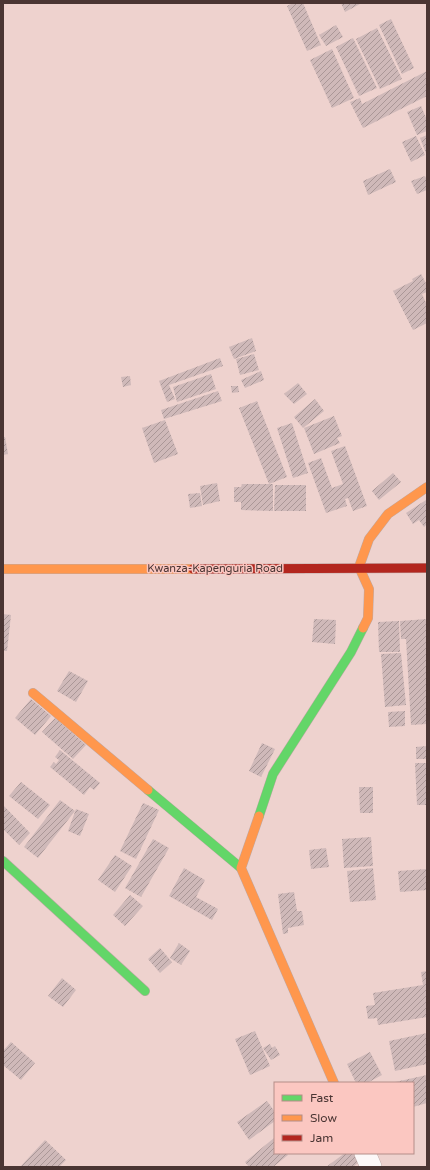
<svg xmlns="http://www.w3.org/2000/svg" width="430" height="1170" viewBox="0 0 430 1170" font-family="'Varela Round',sans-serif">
<defs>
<pattern id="building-hatch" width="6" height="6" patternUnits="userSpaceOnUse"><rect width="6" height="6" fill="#cfb9b9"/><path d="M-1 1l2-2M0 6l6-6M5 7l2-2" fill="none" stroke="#aa9797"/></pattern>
</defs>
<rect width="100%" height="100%" fill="#eed2ce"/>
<path fill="url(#building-hatch)" d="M293,3H303L321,45L307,51L287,6Z
M341,3H359L360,4L345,12Z
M391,19L414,68L402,74L379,25Z
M336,25L343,37L326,46L319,35Z
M377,28L402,79L380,89L356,39Z
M353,38L377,88L359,96L336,47Z
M332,49L354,98L332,108L310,60Z
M427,71V96L363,128L350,102L360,98L362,104Z
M421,106L427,120V131L417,135L407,112Z
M427,135V156L420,138Z
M416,136L425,155L411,162L402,142Z
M390,169L396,182L368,195L363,181Z
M425,176L427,180V190L417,194L411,181Z
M421,274L427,285V292L422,294L427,305V323L413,330L393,291L413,281L412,279Z
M252,338L256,351L234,359L229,347Z
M254,354L259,370L240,375L236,359Z
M220,358L223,366L169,385L175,399L167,402L159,381Z
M261,371L264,380L245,388L241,380Z
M211,374L216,389L177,402L173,387Z
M130,376L131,385L123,387L121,377Z
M298,383L307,394L294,404L284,394Z
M231,386H238L239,392L232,393Z
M218,391L222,401L164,419L161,410Z
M315,399L324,411L303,428L294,417Z
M257,401L287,477L269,484L239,408Z
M334,416L342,436L337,438L340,443L314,454L304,428Z
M165,420L178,454L154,463L142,428Z
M292,423L308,473L293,478L277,428Z
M3,437H5L8,454L3,455Z
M345,446L367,506L353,511L348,498L345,499L347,506L326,513L308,463L321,458L332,488L343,484L331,451Z
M393,473L401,482L379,500L372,491Z
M217,483L220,501L203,505L200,486Z
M242,484H273V511L241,510V502H234V487H241Z
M275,485H306V511H274Z
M200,493L202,506L190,508L188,494Z
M426,500L427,524L424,527L419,520L413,524L406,513Z
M3,614L11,615L7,651H3Z
M314,619L336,620L335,644L312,642Z
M427,619V724L411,725L406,639H401L400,621Z
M399,621L400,652H379L378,622Z
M401,653L406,705L385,707L381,654Z
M69,671L88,681L76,702L57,691Z
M31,699L51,716L35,735L15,718Z
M405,711V726L389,727L388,712Z
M55,718L86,745L73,759L42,732Z
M262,743L275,749L261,777L249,771Z
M427,746V759H416V747Z
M60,750L100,783L94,790L90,787L84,795L50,767L54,762L56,764L59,760L55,757Z
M415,763H427V805H417Z
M21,782L50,805L38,819L9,796Z
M359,787H373V813H360Z
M60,800L75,811L38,858L24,847Z
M143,803L159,810L136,859L120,851Z
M3,805L30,833L19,845L3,829Z
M76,809L89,814L80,836L68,831Z
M371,837L373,866L344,868L342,839Z
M153,839L169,848L141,897L125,888Z
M326,848L329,867L311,869L309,850Z
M115,855L132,866L115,892L98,880Z
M184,868L205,880L196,897L218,909L212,920L169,896Z
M373,868L376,900L350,902L347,871Z
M427,869V890L400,892L398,871Z
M294,892L297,911H302L304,925L288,928V933L283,934L278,894Z
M130,895L143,906L125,926L113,915Z
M179,943L190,951L181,965L170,958Z
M160,948L172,962L160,973L148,959Z
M427,971V1017L378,1025L377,1018L368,1019L366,1006L375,1005L373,993L423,985L421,972Z
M62,978L76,990L63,1007L48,996Z
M255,1031L270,1066L250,1075L235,1039Z
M427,1033V1064L395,1071L389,1041Z
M11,1042L35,1063L21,1080L3,1065V1051Z
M270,1044L272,1048L275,1046L280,1055L271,1060L263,1048Z
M370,1052L382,1075L367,1083H356L347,1064Z
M427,1075V1103L413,1107V1083L395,1082Z
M267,1101L275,1112V1121L249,1140L237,1122Z
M274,1138L275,1140V1153H286L288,1155L273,1167H249L245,1162Z
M45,1140L66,1160L59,1167H20Z
M345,1153H353L359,1162L353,1167H326Z"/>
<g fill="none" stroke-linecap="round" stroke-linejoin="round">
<g stroke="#bea8a5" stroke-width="22">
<path id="street" d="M365,1153L371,1167"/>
</g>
<g stroke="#bea8a5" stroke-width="10">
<path id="fast" d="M148,790L241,868
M259,816L273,774L351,652L363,628
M3,861L145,991"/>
</g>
<g stroke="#bea8a5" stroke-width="10">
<path id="slow" d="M3,569H193
M363,628L368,618L369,589L359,567L369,539L388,514L427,487
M33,693L148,790
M259,816L241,868L334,1083"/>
</g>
<g stroke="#bea8a5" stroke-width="10">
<path id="jam" d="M193,569L427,568"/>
</g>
<use href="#street" stroke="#fcf8f8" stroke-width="21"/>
<use href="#fast" stroke="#63d668" stroke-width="9"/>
<use href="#slow" stroke="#ff974d" stroke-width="9"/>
<use href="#jam" stroke="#b3261e" stroke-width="9"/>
</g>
<g text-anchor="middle" stroke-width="3" stroke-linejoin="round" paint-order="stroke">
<g font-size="11" fill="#4a3533" stroke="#fbc7c1">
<text x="215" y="572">Kwanza-Kapenguria Road</text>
</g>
</g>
<rect width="430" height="1170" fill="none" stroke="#4a3533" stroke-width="8"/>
<rect x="274" y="1082" width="140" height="72" fill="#fbc7c1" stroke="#b48d88"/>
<rect x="282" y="1095" width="20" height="6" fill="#63d668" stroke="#b48d88"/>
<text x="310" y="1102" font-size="12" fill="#4a3533">Fast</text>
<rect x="282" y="1115" width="20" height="6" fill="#ff974d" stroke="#b48d88"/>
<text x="310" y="1122" font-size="12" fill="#4a3533">Slow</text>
<rect x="282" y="1135" width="20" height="6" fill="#b3261e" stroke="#b48d88"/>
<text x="310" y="1142" font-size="12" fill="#4a3533">Jam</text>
</svg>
